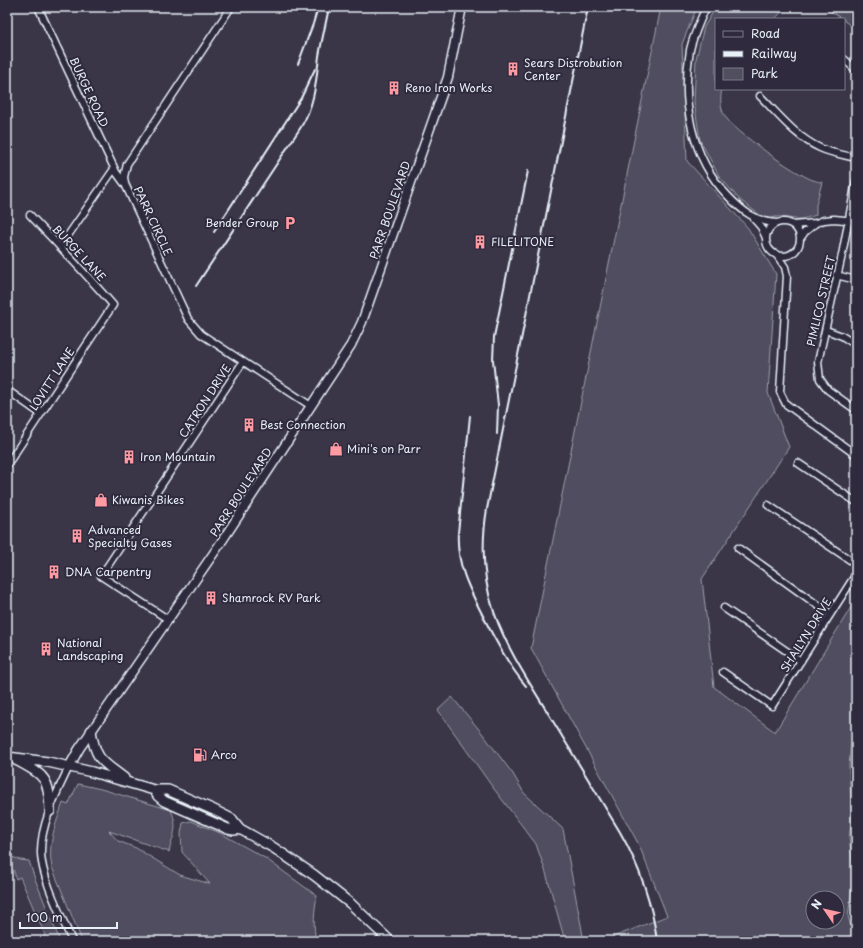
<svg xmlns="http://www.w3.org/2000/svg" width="863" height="948" viewBox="0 0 863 948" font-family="'Playpen Sans',sans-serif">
<rect width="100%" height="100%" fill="#3a3648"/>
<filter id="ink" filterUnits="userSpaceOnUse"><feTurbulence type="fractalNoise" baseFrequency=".025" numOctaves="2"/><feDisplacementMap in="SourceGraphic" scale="8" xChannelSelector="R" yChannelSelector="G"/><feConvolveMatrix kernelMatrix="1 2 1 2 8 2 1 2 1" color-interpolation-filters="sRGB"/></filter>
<g filter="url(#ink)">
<path fill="#504e5f" stroke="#9ca0ac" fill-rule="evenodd" d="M661,7H697L682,44L687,161L748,228L776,274L768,393L789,447L702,579L714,687L775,732L856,599V737L851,745L849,766L852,818L849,837L854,874L848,916L855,941H603L667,916L639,845L531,648ZM813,898H837V922H813Z
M716,7H786L775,19H716V89H722C720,97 720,109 725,116C732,130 797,175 813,180C816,181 819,182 822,182L816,205V215C810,217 804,219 797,219C788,219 778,214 769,219L761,216L739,199L719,176L700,140L694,101L696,59L704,27Z
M825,7H856V29L844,21V19H842Z
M452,697L482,733L513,774L524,793L563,829L584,941H565L546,873L536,844L491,785L438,710Z
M78,784L101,789L171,810C179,829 173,834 169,852L109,831L118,841L136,848L180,875L210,884L182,852L181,833L183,823L191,821L220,833L265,858L317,896C314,912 313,925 316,941H82L52,867C47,845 56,823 63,803L68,805Z
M7,855L20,860L29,861L35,879L60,941H41L45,935L20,877L16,879L14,871L7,865Z"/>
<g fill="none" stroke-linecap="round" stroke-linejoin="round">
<g stroke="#e8f1f8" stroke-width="9">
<path id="street" d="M38,7L116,172L124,183
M231,7L127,164L124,177L125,184L188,319L201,334L311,406
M706,7C700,21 693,36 690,50C681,101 691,158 728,196C742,211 756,222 777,223
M844,59L856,70
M760,96C778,114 796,137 820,148C831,153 844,155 856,158
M856,181L842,255L818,362L820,379L828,390L856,410
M754,219L761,227L766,238
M766 239a17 17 0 1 1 34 0a17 17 0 1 1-34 0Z
M793,225L816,223L824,220L834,219L856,221
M800,239L805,232L816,223
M60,247L114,169
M776,254L785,267L787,276L780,392L786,404L856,455
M836,275L856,280
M826,330L842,336L856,345
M7,390L41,414
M798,463L856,502
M7,465L113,305C86,274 58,245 30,215
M768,505L856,564
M738,548L830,614
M724,608L801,661
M169,620L101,576L243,362
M723,672L772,706L856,574
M69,767C57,792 40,825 41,854C42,879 62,917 72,941"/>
</g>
<g stroke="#e8f1f8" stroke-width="11">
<path id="secondary" d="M69,767L79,749L220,544L351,345L362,322L448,77L462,7"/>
</g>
<g stroke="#e8f1f8" stroke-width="12">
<path id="primary" d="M91,731C96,761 102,761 124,778
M7,757L48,762L92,772L154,790H168L214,810L232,819L240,829L274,848L314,875L351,904L390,941
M16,760C45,776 49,777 50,811
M154,790L158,796L164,801L228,829L234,830L240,829"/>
</g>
<use href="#street" stroke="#2f2a3d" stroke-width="6"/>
<use href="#secondary" stroke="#2f2a3d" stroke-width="8"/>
<use href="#primary" stroke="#2f2a3d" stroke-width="9"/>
<path stroke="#e8f1f8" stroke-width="2" d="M588,7L487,509C472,598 507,646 551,718C574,756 597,794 620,832C640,867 652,902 657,941
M298,64L313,24L318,7
M214,232L301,98L315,69
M196,286L301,127C315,104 316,82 319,56C322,39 326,23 329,7
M470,416L458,533C456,566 471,592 485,620C497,644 509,666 526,686
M497,434L498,405L493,360L494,337L528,171"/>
</g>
</g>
<defs>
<g id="building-bare" transform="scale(1.08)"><path d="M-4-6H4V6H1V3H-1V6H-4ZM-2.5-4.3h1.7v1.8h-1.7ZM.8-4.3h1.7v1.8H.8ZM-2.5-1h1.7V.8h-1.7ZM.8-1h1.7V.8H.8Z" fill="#ff9aa2" stroke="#2f2a3d" stroke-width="2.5" paint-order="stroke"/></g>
<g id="parking-bare" transform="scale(1.08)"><path d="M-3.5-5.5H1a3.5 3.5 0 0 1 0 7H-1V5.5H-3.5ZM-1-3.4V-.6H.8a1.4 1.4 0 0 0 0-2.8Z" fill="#ff9aa2" stroke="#2f2a3d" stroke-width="2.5" paint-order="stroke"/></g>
<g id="shop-bare" transform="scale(1.08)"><path d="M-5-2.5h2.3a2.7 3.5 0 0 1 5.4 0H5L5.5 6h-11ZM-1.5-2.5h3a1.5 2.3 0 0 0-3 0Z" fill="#ff9aa2" stroke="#2f2a3d" stroke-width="2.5" paint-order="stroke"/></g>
<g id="fuel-bare" transform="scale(1.08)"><path d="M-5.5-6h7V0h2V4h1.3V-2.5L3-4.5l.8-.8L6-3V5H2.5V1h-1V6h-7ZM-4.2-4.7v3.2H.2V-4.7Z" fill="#ff9aa2" stroke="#2f2a3d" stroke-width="2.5" paint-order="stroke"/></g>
</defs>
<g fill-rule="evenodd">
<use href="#building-bare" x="513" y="69"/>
<use href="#building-bare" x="394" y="88"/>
<use href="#parking-bare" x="290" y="223"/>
<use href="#building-bare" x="480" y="242"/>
<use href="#building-bare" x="249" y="425"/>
<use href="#shop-bare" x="336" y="449"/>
<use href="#building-bare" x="129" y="457"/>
<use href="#shop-bare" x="101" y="500"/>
<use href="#building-bare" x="77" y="536"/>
<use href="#building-bare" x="54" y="572"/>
<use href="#building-bare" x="211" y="598"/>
<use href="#building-bare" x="46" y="649"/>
<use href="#fuel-bare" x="200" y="755"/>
</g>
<g text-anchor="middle" stroke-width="4" stroke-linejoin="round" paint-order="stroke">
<g font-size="11" fill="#e8f1f8" stroke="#2f2a3d" text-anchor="start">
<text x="524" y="67">Sears Distrobution<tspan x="524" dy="13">Center</tspan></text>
<text x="405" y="92">Reno Iron Works</text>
<text x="279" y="227" text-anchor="end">Bender Group</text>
<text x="491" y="246">FILELITONE</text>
<text x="260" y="429">Best Connection</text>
<text x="347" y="453">Mini's on Parr</text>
<text x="140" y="461">Iron Mountain</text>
<text x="112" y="504">Kiwanis Bikes</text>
<text x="88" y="534">Advanced<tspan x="88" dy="13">Specialty Gases</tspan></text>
<text x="65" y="576">DNA Carpentry</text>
<text x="222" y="602">Shamrock RV Park</text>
<text x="57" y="647">National<tspan x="57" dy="13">Landscaping</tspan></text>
<text x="211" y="759">Arco</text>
</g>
<g font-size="11" fill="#e8f1f8" stroke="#2f2a3d">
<text transform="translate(89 92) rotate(65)" y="4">BURGE ROAD</text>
<text transform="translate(390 210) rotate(-71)" y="4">PARR BOULEVARD</text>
<text transform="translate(153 221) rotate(65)" y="4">PARR CIRCLE</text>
<text transform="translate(79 253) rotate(47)" y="4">BURGE LANE</text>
<text transform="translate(821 301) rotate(-77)" y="4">PIMLICO STREET</text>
<text transform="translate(52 379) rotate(-57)" y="4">LOVITT LANE</text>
<text transform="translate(205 401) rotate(-57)" y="4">CATRON DRIVE</text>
<text transform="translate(241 492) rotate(-57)" y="4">PARR BOULEVARD</text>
<text transform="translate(806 635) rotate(-58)" y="4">SHAILYN DRIVE</text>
</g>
</g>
<rect width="863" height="948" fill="none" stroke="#2f2a3d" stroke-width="24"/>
<rect x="12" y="12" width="839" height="924" fill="none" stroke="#e8f1f8" stroke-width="1.5" filter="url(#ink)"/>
<rect x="715" y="18" width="130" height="72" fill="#2f2a3d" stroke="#797a88"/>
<rect x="723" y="31" width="20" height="6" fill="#2f2a3d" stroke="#797a88"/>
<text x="751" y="38" font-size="12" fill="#e8f1f8">Road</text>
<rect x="723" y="51" width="20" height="6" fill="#e8f1f8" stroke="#797a88"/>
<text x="751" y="58" font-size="12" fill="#e8f1f8">Railway</text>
<rect x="723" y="68" width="20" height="12" fill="#504e5f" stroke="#797a88"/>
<text x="751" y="78" font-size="12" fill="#e8f1f8">Park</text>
<g transform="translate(825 910) rotate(304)"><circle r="19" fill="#2f2a3d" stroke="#797a88"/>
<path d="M0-3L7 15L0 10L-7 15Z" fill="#ff9aa2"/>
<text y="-6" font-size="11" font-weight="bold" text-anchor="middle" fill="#e8f1f8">N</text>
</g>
<path d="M20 922v6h97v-6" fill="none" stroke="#e8f1f8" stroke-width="2"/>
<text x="26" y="922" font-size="12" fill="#e8f1f8" stroke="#2f2a3d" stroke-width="3" paint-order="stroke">100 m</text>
</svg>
